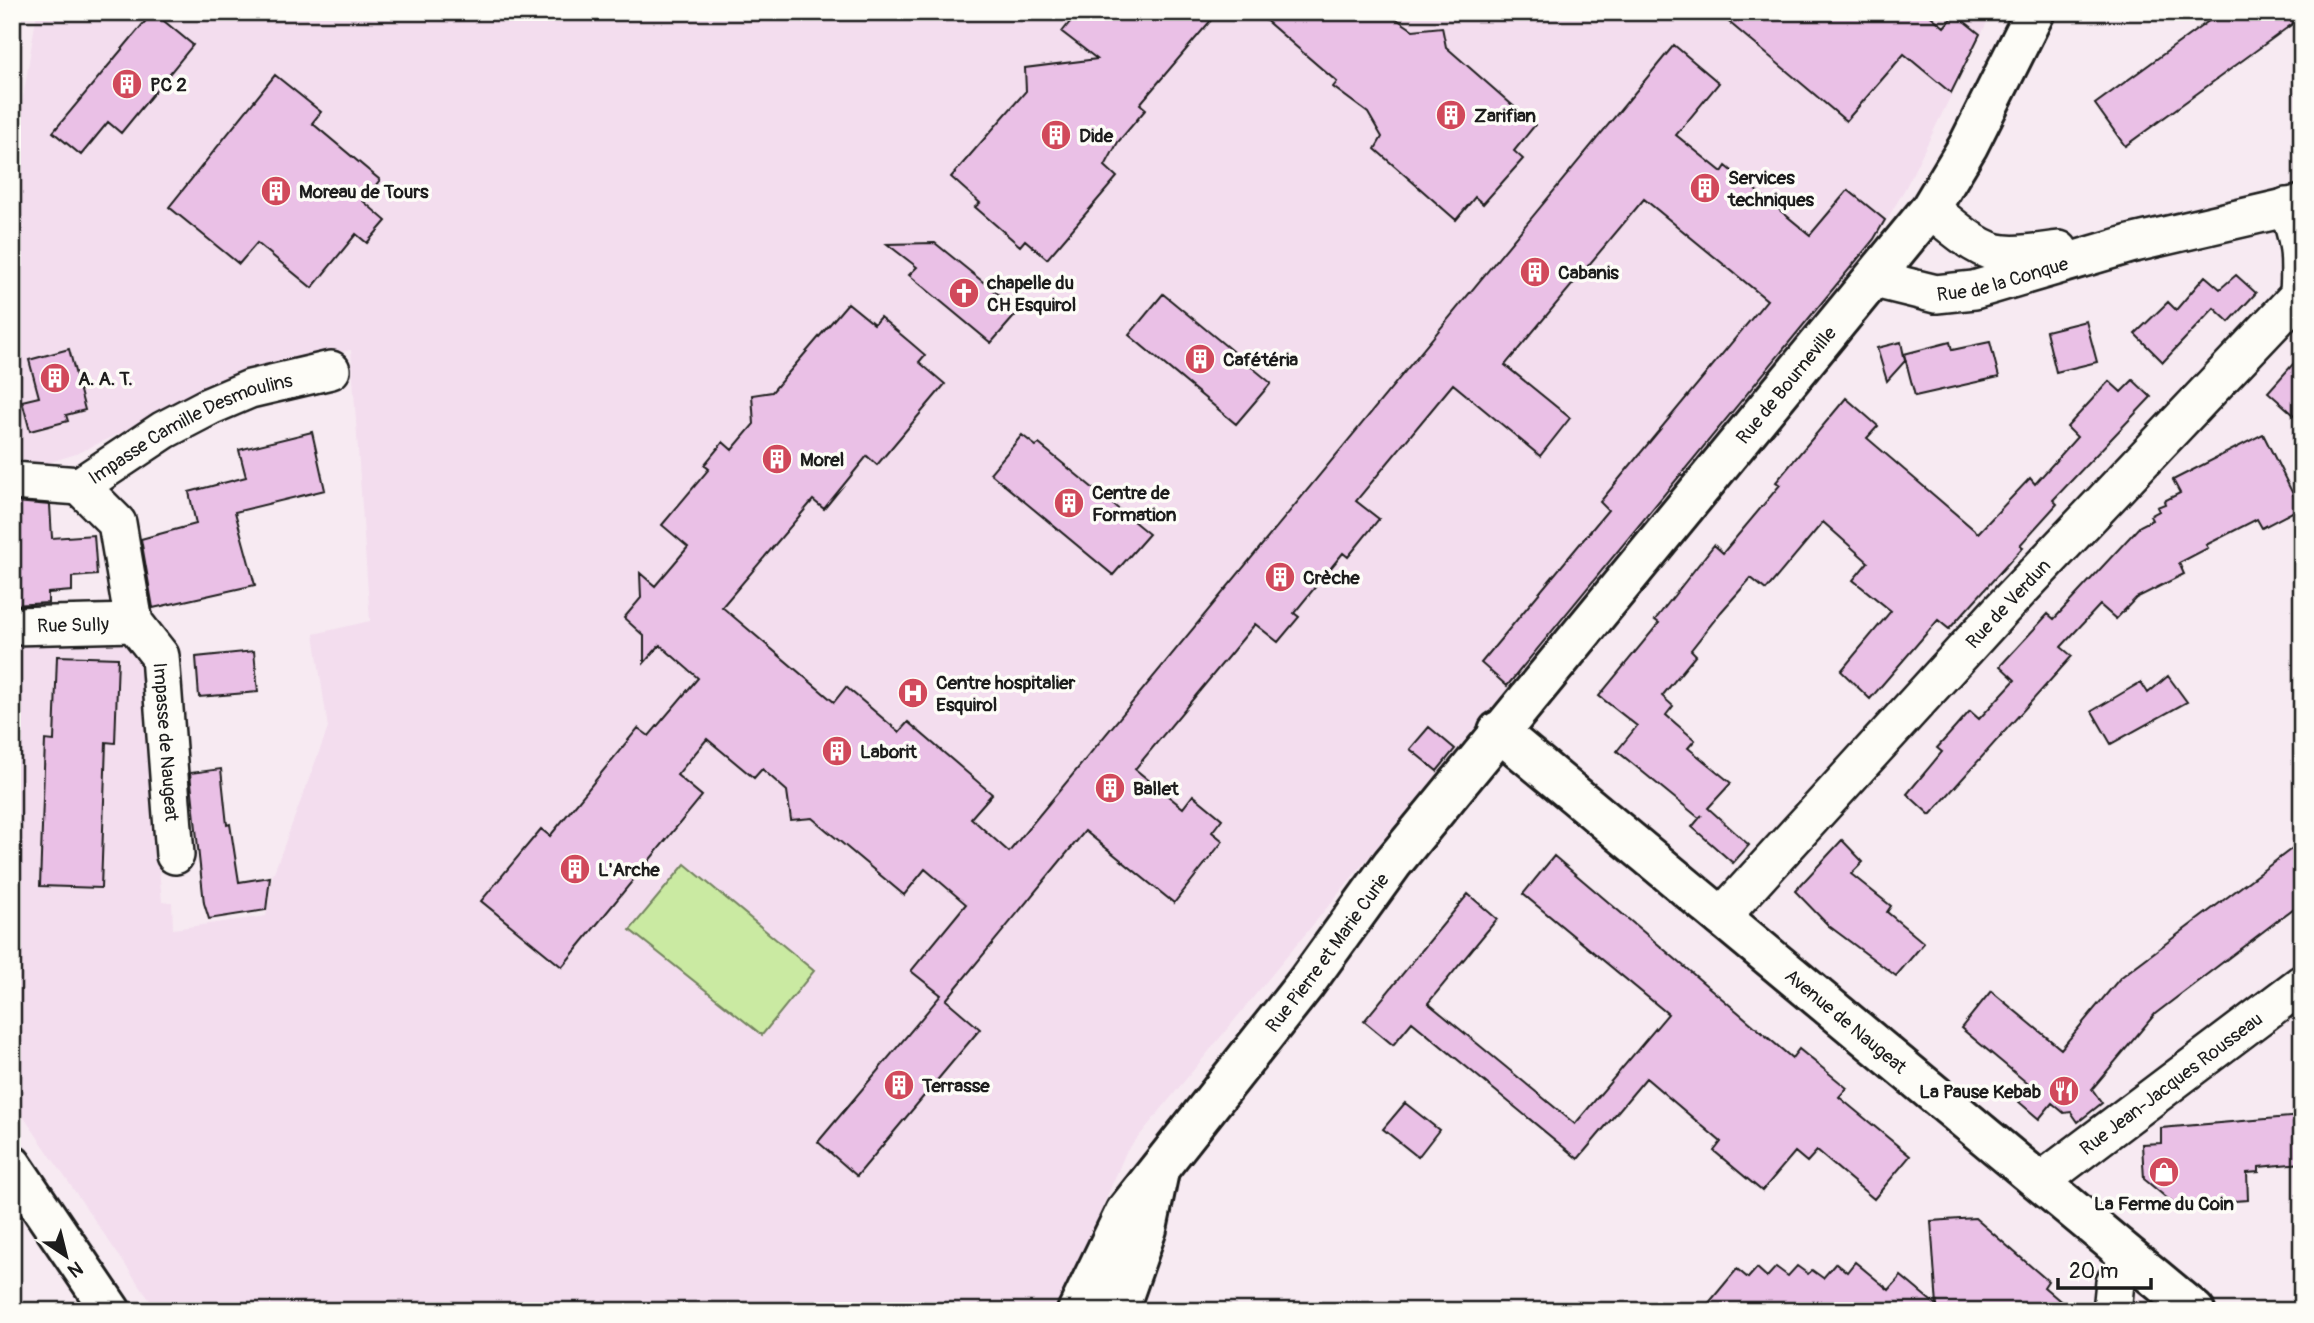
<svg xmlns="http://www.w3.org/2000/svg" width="2314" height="1323" viewBox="0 0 2314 1323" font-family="Pangolin,sans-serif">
<rect width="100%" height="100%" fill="#f7eaf2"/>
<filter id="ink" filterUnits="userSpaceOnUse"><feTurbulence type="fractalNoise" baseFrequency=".0143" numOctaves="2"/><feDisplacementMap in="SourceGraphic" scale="14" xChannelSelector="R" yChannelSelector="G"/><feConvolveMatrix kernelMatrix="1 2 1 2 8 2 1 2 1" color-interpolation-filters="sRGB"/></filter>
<g filter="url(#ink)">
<path fill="#f3ddee" d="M37,12H1992L1906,187L1873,244L1126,1152L1058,1311H157L12,1100V641L121,639L140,658L162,902H172L173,929L266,916L270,883L328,728L314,634L370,621L351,350L293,362L235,379L76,454L28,469L12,465V166Z"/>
<path fill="#caeaa2" stroke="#73835f" stroke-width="2" d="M685,864L814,971L762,1035L630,930Z"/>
<path fill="#eac0e6" stroke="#1c1c1c" stroke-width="2" d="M153,12L193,45L121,133L108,122L81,155L53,132Z
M1078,12H1218L1140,104L1146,109L1118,142L1105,166L1117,177L1047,259L1025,240L1020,246L975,207L980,203L951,177L1026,91L1025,68L1097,59L1062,32Z
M1256,12H1386L1413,30L1442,27L1446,47L1535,125L1514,151L1523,159L1483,204L1475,197L1456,220L1375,149L1382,137L1368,113L1333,87L1337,82Z
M1717,12H1926L1944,27L1955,14L1980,34L1951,93L1904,54L1846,121Z
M2221,12H2302V17L2125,146L2095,104Z
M1674,45L1719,83L1676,135L1722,172L1726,166L1810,235L1848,190L1885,220L1874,239L1507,686L1481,663L1608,510L1600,502L1767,300L1644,199L1505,365L1570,418L1540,456L1453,384L1356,501L1379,519L1348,557L1343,553L1294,613L1299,617L1278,642L1255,624L1135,769L1183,808L1193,795L1222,819L1212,832L1223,841L1174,903L1085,831L946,1000L980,1029L857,1176L818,1142L941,995L911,971L966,904L925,869L904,895L812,818L791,820L787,791L762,769L754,778L707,739L677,775L702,796L562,967L481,901L541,829L550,836L638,728L649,736L698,678L660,645L644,663V636L624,618L641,598L640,573L655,586L688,547L662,525L709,469L704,465L723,442L732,450L754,424L752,395L772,392L848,303L874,324L880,317L911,343L925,355L919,362L945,384L877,465L867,456L824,509L813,500L722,607L834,702L846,687L899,732L908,722L992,794L971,818L1009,852Z
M275,75L321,112L312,123L380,180L363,201L386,221L367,243L356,234L312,288L257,243L239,264L169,207Z
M935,243L1019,311L991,343L909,275L917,267L887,244Z
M2236,275L2256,293L2229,322L2214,308L2163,362L2135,334L2168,302L2176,310L2205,276L2220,289Z
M1163,294L1271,383L1236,424L1129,335Z
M2086,321L2097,362L2056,372L2046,331Z
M1901,342L1905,361L1887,381L1877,348Z
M1950,342L1952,350L1990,342L1999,377L1915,396L1904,354Z
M69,349L85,410L66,415L68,421L30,431L22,401L39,397L29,360Z
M2302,354V422L2268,392Z
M2133,380L2151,397L2053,500L2057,504L2020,545L2023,547L1949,629L1938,620L1870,699L1841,671L1891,611L1853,580L1868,562L1823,522L1766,590L1751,578L1721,612L1691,650L1696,655L1662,696L1673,706L1666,715L1695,740L1688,748L1731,783L1708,808L1749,845L1733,863L1692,827L1702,815L1699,818L1617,751L1637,726L1599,696L1659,623L1655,620L1714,545L1723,553L1780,485L1776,482L1846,398L1878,426L1867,438L1978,533L2030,478L2035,484L2077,437L2067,427L2109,381L2121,392Z
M312,432L325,490L235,512L255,585L153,608L141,539L196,524L189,492L246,477L239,450Z
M2263,434L2300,508L2262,528L2257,519L2206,545L2208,548L2179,563L2184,574L2136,598L2116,619L2100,605L2061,647L2072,656L1930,815L1907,794L1942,752L1937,748L1970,711L1979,719L2015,680L2000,666L2048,614L2054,619L2140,526L2152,520L2150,516L2159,511L2157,507L2165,504L2164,501L2180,493L2173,480Z
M1022,435L1036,446L1039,444L1149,534L1113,575L990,473Z
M15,502L50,505L52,538L94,535L97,575L72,577V591L48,593V603L12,605V565H19Z
M254,651L258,692L199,697L196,657Z
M57,656L118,658L115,743L106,742L101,888L40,886L45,740L54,741Z
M2168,676L2187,702L2111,744L2092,711L2141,682L2148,693Z
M1429,727L1455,749L1437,771L1410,749Z
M221,769L227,825L230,824L239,882L270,877L266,910L209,919L204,903L190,773Z
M1842,840L1863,862L1851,874L1891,906L1887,912L1924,943L1896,976L1829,926L1795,891Z
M2302,841V902L2155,1014L2092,1089L2102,1103L2078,1122L2071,1112L2064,1113L2052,1103L2039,1119L2019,1102L2032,1087L1961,1028L1991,991L2061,1049L2120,978Z
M1554,856L1792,1058L1799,1049L1847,1088L1839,1097L1910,1156L1874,1199L1817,1151L1807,1162L1795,1152L1762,1191L1714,1151L1721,1142L1646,1078L1578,1159L1412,1022L1393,1045L1364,1021L1468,894L1497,919L1428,1003L1575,1124L1668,1014L1523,894Z
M1405,1103L1439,1130L1418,1157L1383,1129Z
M2302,1116V1163L2259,1167V1172L2247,1173L2248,1200L2175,1205L2144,1179L2142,1144L2161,1143V1128Z
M1975,1218L2048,1281L2044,1287L2072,1311H1702L1737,1269L1748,1278L1757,1268L1767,1277L1776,1267L1788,1276L1797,1266L1808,1274L1812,1270L1823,1278L1836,1263L1847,1272L1855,1262L1889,1290L1901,1276L1937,1306L1931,1221Z"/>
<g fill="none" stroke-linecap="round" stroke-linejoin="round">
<g stroke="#1c1c1c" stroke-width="42">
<g id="street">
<path d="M2286,207C2301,237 2301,261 2299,294"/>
<path d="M1930,209C1952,225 1976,251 2004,254C2022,256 2042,252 2059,250"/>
<path id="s1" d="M1875,279L1936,294L1974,290L2130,244L2302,204"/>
<path id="s2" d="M12,481L80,486L164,430L210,406L250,389L331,370"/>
<path id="s3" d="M80,486L117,523L134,623L160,656L175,855"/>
<path id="s4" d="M12,626L134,623"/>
<path id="s5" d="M1721,917L2000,611L2302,292"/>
<path id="s6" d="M2040,1182L2302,984"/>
<path d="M2112,1311L2115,1282L2131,1259"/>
</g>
</g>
<g stroke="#1c1c1c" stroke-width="44">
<g id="secondary">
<path id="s7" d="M1498,731L2195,1311"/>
<path d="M12,1165L111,1311"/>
<path id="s8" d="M1077,1311L1125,1212L1306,983L1392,864L1930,209L1968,146L2035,12"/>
<path d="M1118,1311L1147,1229L1158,1176"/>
</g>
</g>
<use href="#street" stroke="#fdfcf7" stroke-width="37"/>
<use href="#secondary" stroke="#fdfcf7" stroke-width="38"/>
</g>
</g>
<defs>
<g id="building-disc" transform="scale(1.575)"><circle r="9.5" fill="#d1495b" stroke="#fdfcf7"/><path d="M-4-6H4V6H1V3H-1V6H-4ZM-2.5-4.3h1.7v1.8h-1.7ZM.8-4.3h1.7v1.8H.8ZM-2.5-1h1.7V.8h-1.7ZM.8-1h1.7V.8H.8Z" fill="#fff"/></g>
<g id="church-disc" transform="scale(1.575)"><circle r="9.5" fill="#d1495b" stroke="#fdfcf7"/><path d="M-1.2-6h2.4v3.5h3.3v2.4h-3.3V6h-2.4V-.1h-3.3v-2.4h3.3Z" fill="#fff"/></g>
<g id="hospital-disc" transform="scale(1.575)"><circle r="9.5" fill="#d1495b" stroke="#fdfcf7"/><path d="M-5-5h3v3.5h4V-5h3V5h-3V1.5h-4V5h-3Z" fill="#fff"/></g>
<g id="restaurant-disc" transform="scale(1.575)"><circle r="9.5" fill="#d1495b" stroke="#fdfcf7"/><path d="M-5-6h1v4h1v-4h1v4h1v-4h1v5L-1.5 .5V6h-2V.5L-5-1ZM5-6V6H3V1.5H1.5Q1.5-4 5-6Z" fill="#fff"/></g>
<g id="shop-disc" transform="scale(1.575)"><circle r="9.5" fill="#d1495b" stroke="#fdfcf7"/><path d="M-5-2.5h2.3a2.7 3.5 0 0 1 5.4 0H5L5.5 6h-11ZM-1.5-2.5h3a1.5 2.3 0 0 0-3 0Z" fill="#fff"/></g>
</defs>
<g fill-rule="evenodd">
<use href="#building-disc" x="127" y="84"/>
<use href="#building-disc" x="1451" y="115"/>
<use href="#building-disc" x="1056" y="135"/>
<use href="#building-disc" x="1705" y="188"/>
<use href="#building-disc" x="276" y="191"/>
<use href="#building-disc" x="1535" y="272"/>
<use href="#church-disc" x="964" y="293"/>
<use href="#building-disc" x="1200" y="359"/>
<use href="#building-disc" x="55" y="378"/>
<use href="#building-disc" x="777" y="459"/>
<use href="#building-disc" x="1069" y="503"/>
<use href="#building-disc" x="1280" y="577"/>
<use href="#hospital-disc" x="913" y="693"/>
<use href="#building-disc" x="837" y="751"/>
<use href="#building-disc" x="1110" y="788"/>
<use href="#building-disc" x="575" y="869"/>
<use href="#building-disc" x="899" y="1085"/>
<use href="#restaurant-disc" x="2064" y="1091"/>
<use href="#shop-disc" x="2164" y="1172"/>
</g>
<g text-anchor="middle" stroke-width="7" stroke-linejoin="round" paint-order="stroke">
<g font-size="19" font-weight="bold" fill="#1c1c1c" stroke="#fdfcf7" text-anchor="start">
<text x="150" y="91">PC 2</text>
<text x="1474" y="122">Zarifian</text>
<text x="1079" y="142">Dide</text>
<text x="1728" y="184">Services<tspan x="1728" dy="22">techniques</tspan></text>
<text x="299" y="198">Moreau de Tours</text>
<text x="1558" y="279">Cabanis</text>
<text x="987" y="289">chapelle du<tspan x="987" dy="22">CH Esquirol</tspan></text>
<text x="1223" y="366">Cafétéria</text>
<text x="78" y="385">A. A. T.</text>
<text x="800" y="466">Morel</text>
<text x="1092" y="499">Centre de<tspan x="1092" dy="22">Formation</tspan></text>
<text x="1303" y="584">Crèche</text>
<text x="936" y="689">Centre hospitalier<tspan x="936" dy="22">Esquirol</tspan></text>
<text x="860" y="758">Laborit</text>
<text x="1133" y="795">Ballet</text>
<text x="598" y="876">L'Arche</text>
<text x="922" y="1092">Terrasse</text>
<text x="2041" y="1098" text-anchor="end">La Pause Kebab</text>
<text x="2164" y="1210" text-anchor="middle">La Ferme du Coin</text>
</g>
<g font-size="19" fill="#1c1c1c" stroke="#fdfcf7">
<text dy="7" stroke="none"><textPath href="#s1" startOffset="131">Rue de la Conque</textPath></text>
<text dy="7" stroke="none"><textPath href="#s8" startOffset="1169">Rue de Bourneville</textPath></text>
<text dy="7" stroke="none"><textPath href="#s2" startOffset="194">Impasse Camille Desmoulins</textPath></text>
<text dy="7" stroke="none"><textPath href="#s5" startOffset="425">Rue de Verdun</textPath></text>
<text dy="7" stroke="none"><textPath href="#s4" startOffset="61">Rue Sully</textPath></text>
<text dy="7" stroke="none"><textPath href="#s3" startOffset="282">Impasse de Naugeat</textPath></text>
<text dy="7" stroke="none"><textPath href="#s8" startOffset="439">Rue Pierre et Marie Curie</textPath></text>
<text dy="7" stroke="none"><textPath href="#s7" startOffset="453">Avenue de Naugeat</textPath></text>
<text dy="7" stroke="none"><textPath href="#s6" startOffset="164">Rue Jean-Jacques Rousseau</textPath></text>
</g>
</g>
<rect width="2314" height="1323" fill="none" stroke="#fdfcf7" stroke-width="42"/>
<rect x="21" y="21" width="2272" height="1281" fill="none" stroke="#1c1c1c" stroke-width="2.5" filter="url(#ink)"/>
<g transform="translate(66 1256) rotate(145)" stroke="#fdfcf7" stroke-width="5" paint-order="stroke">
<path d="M0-5L12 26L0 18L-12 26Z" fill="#1c1c1c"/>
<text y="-10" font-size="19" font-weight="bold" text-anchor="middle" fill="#1c1c1c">N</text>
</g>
<path d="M2058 1278v10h93v-10" fill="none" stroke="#1c1c1c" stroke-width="3.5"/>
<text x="2069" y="1278" font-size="21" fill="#1c1c1c" stroke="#fdfcf7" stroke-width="5" paint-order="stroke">20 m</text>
</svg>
